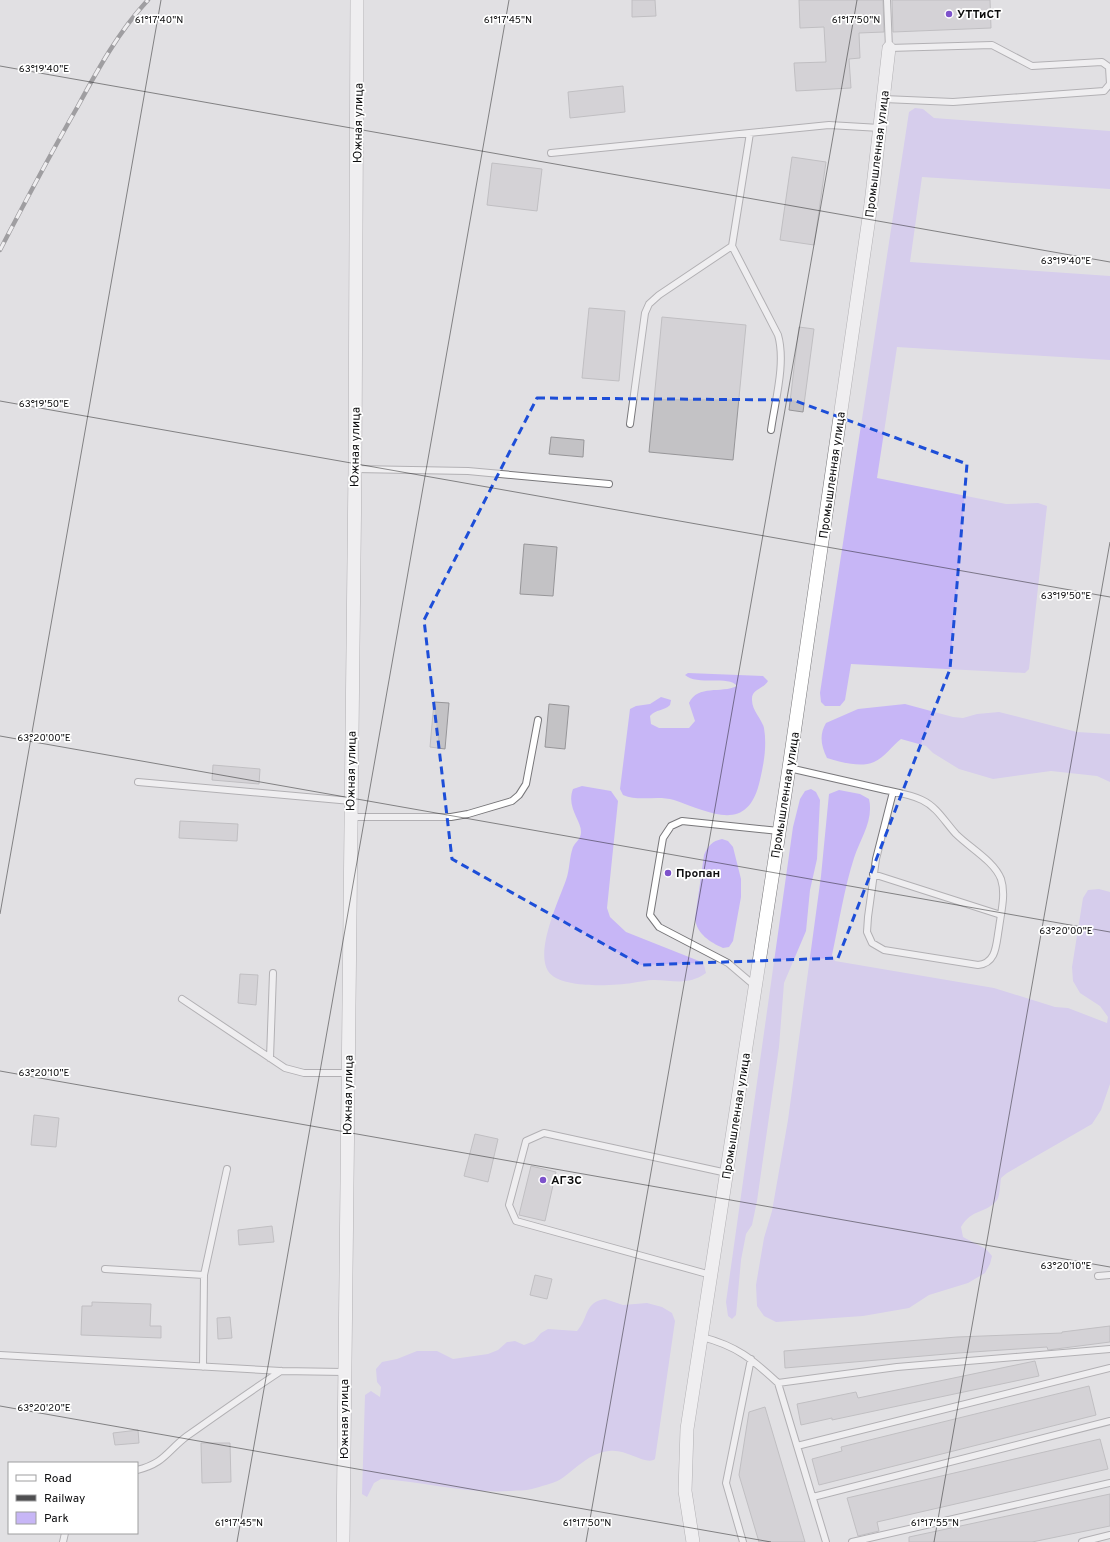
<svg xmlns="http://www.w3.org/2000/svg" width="1110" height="1542" viewBox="0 0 1110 1542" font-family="Overpass,sans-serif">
<rect width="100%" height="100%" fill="#e1e0e3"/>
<path fill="#c7b6f6" d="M915,108L923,109L934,118L1110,131V189L922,177L910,262L1110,276V360L897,347L877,478L1006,504L1038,503L1047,506L1029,669L1025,673L851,664L845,700L840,706H825L821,702L820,693L909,112Z
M688,673L763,676L768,681C764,689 751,689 752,700C752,711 762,719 764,728C767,745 764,763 760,780C748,834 712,813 674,800C657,795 639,802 623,795L620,789L630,709L636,706L650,704L661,697L671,700L670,705C664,711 656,709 650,716L651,724L659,728H689L695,721L689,703C698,684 721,694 737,686C729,675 697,686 685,675Z
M905,704L953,717L963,718L977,714L999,712L1077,732L1110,734V782L1097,776L1051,771L993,779L959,769L933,753L926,746L901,739C893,745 884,758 874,762C860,768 841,762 827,758C821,746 819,735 826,723L858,709Z
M582,786L611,791L618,801L607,908L610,917L626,932L699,961L704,965L706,973C688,986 673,980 654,980C647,980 639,982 632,983C613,986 559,989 548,971C535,950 559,900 566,880C570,869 569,858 573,847C575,843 578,841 580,837C586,824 565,810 573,789Z
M811,789L816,792L820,800L817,859L810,890L806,931L784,983L779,1047L757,1201L752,1225L746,1234L741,1260L736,1315L732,1319L728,1316L726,1302L793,827L800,799L805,791Z
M839,790L860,794L869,799C874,820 860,839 854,858C844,889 839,923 832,955L835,961L994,988L1055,1007L1068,1008L1107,1023L1108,1017L1100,1006L1080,993L1073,981L1072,967L1083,898L1088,890L1099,889L1110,892V1084L1101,1110L1092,1124L1007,1173L1001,1178C1000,1184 1000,1196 997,1200C986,1214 972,1208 961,1227L963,1237L986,1249L992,1256L990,1264L985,1273L968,1283L929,1295L909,1308L863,1316L776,1322L764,1316L757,1306L756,1285L764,1238L772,1211L788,1120L821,876L829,794Z
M722,839L728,841L733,847L741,879V897L733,941L729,947L723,948C710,942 697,934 695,919L704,855C708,846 712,841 722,839Z
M605,1299L623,1305L647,1303L662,1307L672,1313L675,1321L655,1459C646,1466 626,1448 609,1451C589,1453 577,1468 561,1479C553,1484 541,1486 532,1489C525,1491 518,1490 511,1491C467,1494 425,1482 381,1479L374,1483L367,1497L362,1494L365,1395L371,1391L380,1397L381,1387L377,1382L376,1369L382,1362L397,1359L417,1351H437L453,1359L488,1354L498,1350L507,1342L515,1341L524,1345L534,1341L541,1333L548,1329L577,1331C589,1318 584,1302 605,1299Z"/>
<path fill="#c3c2c5" stroke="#979699" d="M632,0H655L656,16L632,17Z
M799,0H883L884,32L859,33L860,58L849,59L851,88L796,91L794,63L826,62L824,27L800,28Z
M892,0H990L991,28L893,32Z
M623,86L625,112L570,118L568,92Z
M792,157L826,162L814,245L780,240Z
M492,163L542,169L537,211L487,205Z
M589,308L625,311L619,381L582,378Z
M662,317L746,325L733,460L649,452Z
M799,327L814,329L803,412L789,410Z
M551,437L584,440L583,457L549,454Z
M524,544L557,547L553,596L520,594Z
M434,702L449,703L445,749L430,747Z
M549,704L569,706L565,749L545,747Z
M213,765L260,769L259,784L212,780Z
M180,821L238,824L237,841L179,838Z
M240,974L258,975L256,1005L238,1003Z
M34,1115L59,1118L56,1147L31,1145Z
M475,1134L498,1139L488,1182L464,1176Z
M531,1166L556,1172L545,1221L519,1215Z
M272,1226L274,1242L239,1245L238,1230Z
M535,1275L552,1279L547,1299L530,1295Z
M92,1302L151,1304L150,1326H161V1338L81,1335L82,1306H92Z
M230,1317L232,1338L218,1339L217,1318Z
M1110,1326V1342L1048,1350L1047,1347L958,1353L785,1368L784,1351L957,1337L1062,1333V1332Z
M1035,1361L1039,1376L832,1420V1418L801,1425L797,1404L856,1392L858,1398Z
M1089,1386L1096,1415L819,1485L812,1459L842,1451L841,1447Z
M765,1407L805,1542H759L739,1475L749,1412Z
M138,1430L139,1443L115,1445L113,1433Z
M1100,1439L1108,1469L877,1522L879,1531L858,1536L847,1498Z
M201,1443H230L231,1482L202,1483Z
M1110,1494V1526L1032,1542H909V1537Z"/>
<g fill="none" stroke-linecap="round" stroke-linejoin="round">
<g stroke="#78777a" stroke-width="8">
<path id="service" d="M884,99L953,102L1104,91L1110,84L1109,67L1102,62L1032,66L992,45L889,48L887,0
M750,133L732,246L778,335C786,363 775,401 771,430
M551,153L829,125L880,128
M630,424L645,313L649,304L659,295L732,246
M355,469L468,471L609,484
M789,768C820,775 850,782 881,789C894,792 910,794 922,800C937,807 945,822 956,834C970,848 994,861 1001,879C1006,894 1001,912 999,928C996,944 997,963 978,965L884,950L872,943L867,932L868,917L876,859L893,792
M138,782L351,801
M351,817H451L468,814L512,801L519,795L526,784L538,720
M873,874L1001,915
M755,986L728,963L659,927L650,915L663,838L671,826L682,821L779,831
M182,999L285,1068L304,1073H348
M270,1058L273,973
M105,1269L204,1275
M711,1275L516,1221L509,1205L526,1141L544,1133L727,1173
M1098,1276L1110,1275
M702,1337C737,1346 752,1359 778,1383L897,1367L1110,1349
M0,1355L281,1371L344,1372
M203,1367L204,1275L227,1169
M778,1383L826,1542
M797,1446L1110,1368
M137,1470C165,1463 167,1451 187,1436C218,1414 249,1392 281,1371
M813,1497L1110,1421
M63,1542L65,1533
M743,1542L726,1483L751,1359
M852,1542L1110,1483
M1082,1542L1110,1535"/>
</g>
<g stroke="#78777a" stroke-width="14">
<path id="minor" d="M343,1542L355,469L357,0
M693,1542L685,1491L687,1429L789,768L871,204L889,48"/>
</g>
<use href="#service" stroke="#fff" stroke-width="6"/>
<use href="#minor" stroke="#fff" stroke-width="13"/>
<g stroke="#4e4e50" stroke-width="4.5">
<path id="rail" d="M0,250C25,202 51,153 78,106C98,69 119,31 148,0"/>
</g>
<use href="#rail" stroke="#fff" stroke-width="3" stroke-dasharray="9" stroke-linecap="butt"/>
</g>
<path d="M0 0H1110V1542H0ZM537,398L793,400L967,464L950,669L838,958L641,965L452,859L424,620Z" fill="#e1e0e3" fill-opacity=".55" fill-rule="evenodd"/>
<path fill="none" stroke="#1d4ed8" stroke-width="3" stroke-dasharray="8 5" stroke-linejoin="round" d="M537,398L793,400L967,464L950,669L838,958L641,965L452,859L424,620Z"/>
<path fill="none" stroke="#0d0d0e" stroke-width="1" stroke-opacity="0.45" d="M0,66L1110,262M0,401L1110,597M0,736L1110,932M0,914L161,0M0,1071L1110,1267M0,1406L771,1542M237,1542L509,0M586,1542L857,0M934,1542L1110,542"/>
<g fill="#7d52cb" stroke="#fff" stroke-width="1.5">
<circle cx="949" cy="14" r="4"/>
<circle cx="668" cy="873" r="4"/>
<circle cx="543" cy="1180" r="4"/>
</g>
<g text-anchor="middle" stroke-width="3.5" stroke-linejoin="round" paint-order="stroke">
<g font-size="12" font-weight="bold" fill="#0d0d0e" stroke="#fff" text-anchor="start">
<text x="957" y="18">УТТиСТ</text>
<text x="676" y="877">Пропан</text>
<text x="551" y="1184">АГЗС</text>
</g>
<g font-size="12" fill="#0d0d0e" stroke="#fff">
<text transform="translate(358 123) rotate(-89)" y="4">Южная улица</text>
<text transform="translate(877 154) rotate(-83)" y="4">Промышленная улица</text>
<text transform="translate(355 447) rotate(-89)" y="4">Южная улица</text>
<text transform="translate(832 475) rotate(-82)" y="4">Промышленная улица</text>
<text transform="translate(351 771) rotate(-89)" y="4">Южная улица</text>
<text transform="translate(785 795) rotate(-81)" y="4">Промышленная улица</text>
<text transform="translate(348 1095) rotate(-89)" y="4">Южная улица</text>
<text transform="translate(736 1116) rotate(-81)" y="4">Промышленная улица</text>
<text transform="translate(344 1419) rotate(-90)" y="4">Южная улица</text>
</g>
</g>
<g font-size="10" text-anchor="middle" fill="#0d0d0e" stroke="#fff" stroke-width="3.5" stroke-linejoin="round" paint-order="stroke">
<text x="159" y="23">61°17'40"N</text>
<text x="508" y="23">61°17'45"N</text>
<text x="856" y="23">61°17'50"N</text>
<text x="44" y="72">63°19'40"E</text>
<text x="1066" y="264">63°19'40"E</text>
<text x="44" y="407">63°19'50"E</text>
<text x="1066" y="599">63°19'50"E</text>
<text x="44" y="741">63°20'00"E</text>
<text x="1066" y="934">63°20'00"E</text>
<text x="44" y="1076">63°20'10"E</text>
<text x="1066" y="1269">63°20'10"E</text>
<text x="44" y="1411">63°20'20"E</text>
<text x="239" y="1526">61°17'45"N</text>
<text x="587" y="1526">61°17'50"N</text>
<text x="935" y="1526">61°17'55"N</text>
</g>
<rect x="8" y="1462" width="130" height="72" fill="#ffffff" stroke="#9e9e9f"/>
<rect x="16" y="1475" width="20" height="6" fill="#ffffff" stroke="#9e9e9f"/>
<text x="44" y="1482" font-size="12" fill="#0d0d0e">Road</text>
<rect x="16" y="1495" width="20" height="6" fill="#4e4e50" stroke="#9e9e9f"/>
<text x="44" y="1502" font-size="12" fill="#0d0d0e">Railway</text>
<rect x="16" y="1512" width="20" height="12" fill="#c7b6f6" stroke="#9e9e9f"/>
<text x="44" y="1522" font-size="12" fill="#0d0d0e">Park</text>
</svg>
